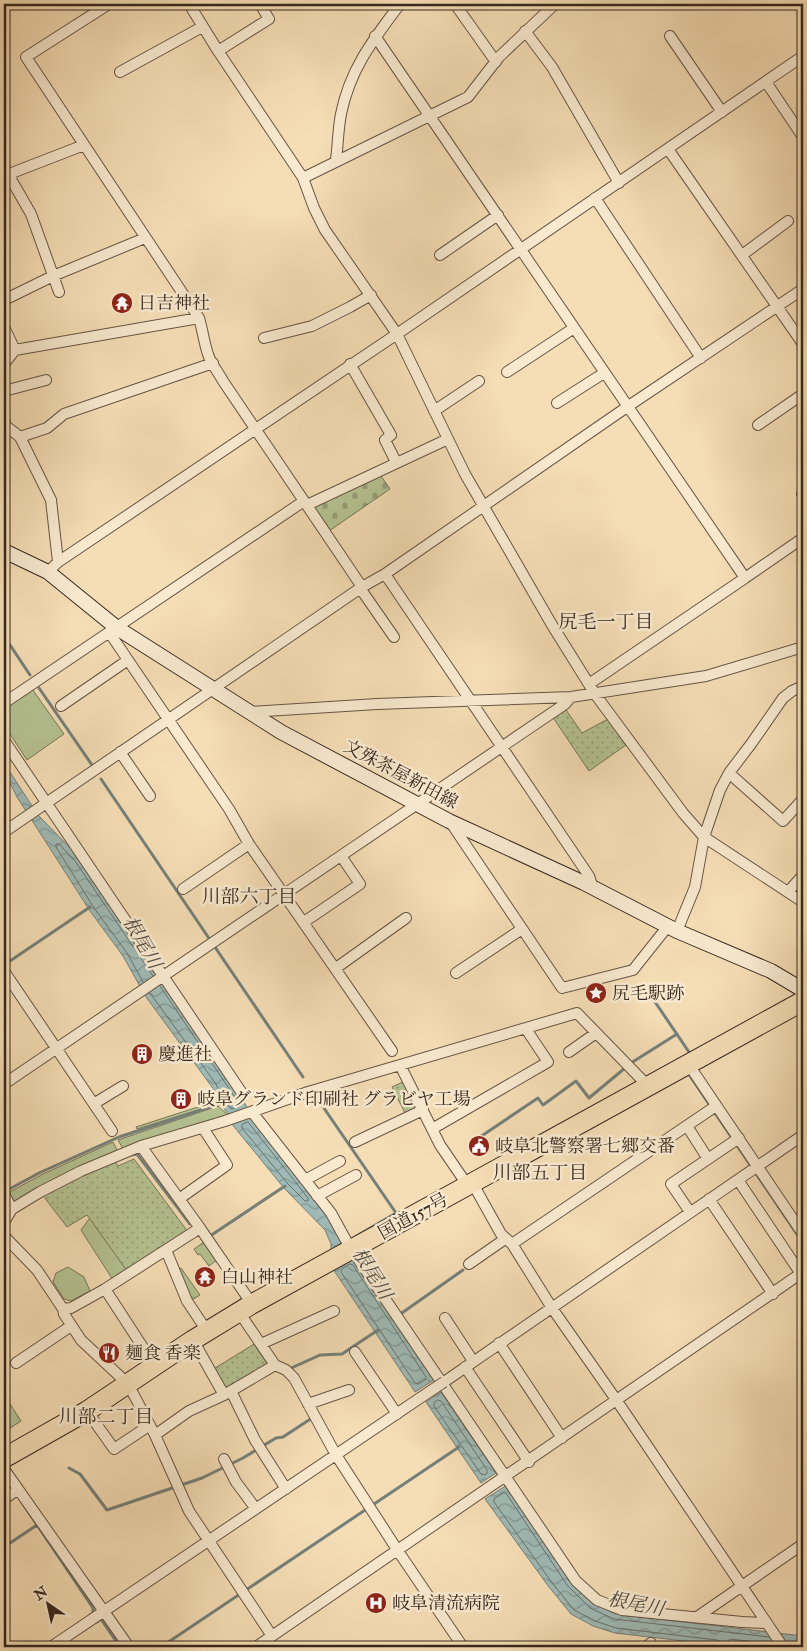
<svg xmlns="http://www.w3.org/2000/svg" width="807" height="1651" viewBox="0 0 807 1651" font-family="'IM FELL Double Pica','Noto Serif JP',serif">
<defs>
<pattern id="forest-crowns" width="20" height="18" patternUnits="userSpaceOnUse" patternTransform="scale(1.25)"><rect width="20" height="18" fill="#b5c292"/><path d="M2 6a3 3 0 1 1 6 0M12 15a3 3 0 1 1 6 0" fill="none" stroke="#949e77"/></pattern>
<pattern id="cemetery-stones" width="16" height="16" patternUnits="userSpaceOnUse" patternTransform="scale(1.25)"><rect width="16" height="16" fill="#b5c292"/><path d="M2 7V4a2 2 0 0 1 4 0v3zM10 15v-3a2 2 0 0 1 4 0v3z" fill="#949e77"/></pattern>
<pattern id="park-dots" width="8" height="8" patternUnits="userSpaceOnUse" patternTransform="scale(1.25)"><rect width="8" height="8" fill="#b5c292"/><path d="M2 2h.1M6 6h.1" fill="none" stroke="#949e77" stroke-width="1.8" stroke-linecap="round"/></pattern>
<pattern id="water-waves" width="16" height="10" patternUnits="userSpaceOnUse" patternTransform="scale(1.25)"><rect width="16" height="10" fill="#9fbab6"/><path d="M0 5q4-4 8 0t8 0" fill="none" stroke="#829793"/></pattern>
</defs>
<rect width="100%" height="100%" fill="#f5ddb5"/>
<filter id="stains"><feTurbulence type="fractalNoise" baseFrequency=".004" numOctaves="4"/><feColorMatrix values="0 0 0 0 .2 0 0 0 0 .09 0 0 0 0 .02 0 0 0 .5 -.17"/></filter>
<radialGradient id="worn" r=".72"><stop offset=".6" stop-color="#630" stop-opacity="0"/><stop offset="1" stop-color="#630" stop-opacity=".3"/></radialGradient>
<path fill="#b5c292" stroke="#767558" d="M32,689L64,734L27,760L4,725V709Z
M204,1105L205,1108L137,1129L136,1127Z
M218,1106L229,1116L123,1149L118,1140Z
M113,1142L118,1152L13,1205L6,1194L41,1175Z
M95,1211L149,1258L113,1280L81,1230Z
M68,1267L84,1277L90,1291L71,1301L64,1299L53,1282L56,1273Z
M10,1404L21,1421L4,1432V1408Z"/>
<path fill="url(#forest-crowns)" stroke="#767558" d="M204,1242L217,1260L209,1266L200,1254L198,1255L194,1249Z
M181,1268L200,1295L190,1301L177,1271Z"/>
<path fill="url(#cemetery-stones)" stroke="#767558" d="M381,476L390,489L329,531L315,510L314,506Z"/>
<path fill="url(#park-dots)" stroke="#767558" d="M564,707L582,733L608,719L626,745L589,771L552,716Z
M407,1080L423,1109L407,1117L392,1087Z
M113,1158L118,1166L134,1159L188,1232L127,1271L87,1215L67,1227L41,1193Z
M254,1344L268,1365L225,1391L212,1370Z"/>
<path fill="url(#water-waves)" stroke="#75807a" d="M4,763L38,815L79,857L239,1093L248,1109L230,1116L217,1100L212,1087L146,997L123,956L90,911L17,797L4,771Z
M250,1116L329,1214L345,1244L331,1253V1244L325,1230L284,1188L231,1123Z
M353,1256L434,1380L415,1392L333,1269Z
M441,1392L496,1473L481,1483L426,1402Z
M507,1485L570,1582L593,1603L615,1614L803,1636V1647H736L615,1633L593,1626L571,1614L549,1587L485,1499Z"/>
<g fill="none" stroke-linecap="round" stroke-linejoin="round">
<path stroke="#6b716a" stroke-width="1" d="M143,982L127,953L94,908L56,847V844H59L75,861L153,976
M150,993L216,1084L222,1098L231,1109L238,1107L239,1104L234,1096L160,986
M248,1122L308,1198V1201H305L288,1184L242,1128V1125Z
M350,1264L353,1265L426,1377L425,1380L418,1384L415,1383L341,1272L342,1269Z
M438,1400L441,1401L487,1470V1473L485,1475L481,1474L434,1406V1403Z
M722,1647L721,1642L717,1640L616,1628L595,1621L574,1610L553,1584L494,1502V1499L503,1493H506L567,1585L590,1608L614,1619L769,1637
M728,1647V1641L730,1639L773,1644"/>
<path stroke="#75807a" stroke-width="3" d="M4,636L30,675
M39,688L92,765
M101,779L303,1077
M4,965L90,907
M649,993L691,1055
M690,1073V1076L803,1243
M317,1098L396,1213L355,1237
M480,1137L538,1098L543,1105L576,1081L589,1098L631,1063L677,1034
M131,1155L137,1154L190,1224
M4,1192L39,1173L119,1137L222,1103
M210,1236L285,1186
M399,1315L463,1270
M287,1370L320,1355L342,1354L378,1330
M69,1468L80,1474L107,1510L202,1478L243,1458L276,1438L283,1437L312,1418
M23,1504L93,1608V1613L90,1615
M4,1547L37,1525
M97,1622L101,1619L120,1647
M42,1647L50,1642
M161,1647L459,1447"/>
<g stroke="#654" stroke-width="12">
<path id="street" d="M109,4L26,57L199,318C203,331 204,344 209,357C212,365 219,373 223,381L362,587
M189,4L218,51L303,178L314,208L325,230L397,334L465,474L552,625L595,694L683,813L704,837L803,902
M455,4L496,62
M525,31L552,67L619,183
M375,36L745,578L803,538
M670,36L722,112
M218,51L269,19L260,4
M120,72L202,27
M766,82L803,137
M668,149L803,344
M336,160C338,145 338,129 341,114C350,69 373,40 400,4
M8,174L31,214L59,292
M4,176L84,145
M303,178L468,97L499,57L555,4
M595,198L701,358
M440,255L498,215
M742,255L788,221
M4,300L53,276L145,238
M4,327L15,350L4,364
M264,338L312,326L350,307L371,295
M15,350L199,318
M350,364L391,435L385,440L396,462
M507,372L574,328
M4,391L46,380
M557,403L604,373
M434,411L479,381
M4,419L6,426L20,437L51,500L58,562
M758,425L803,394
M20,437L47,428L64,414L213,363
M802,494L803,493
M307,505L448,439
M48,572L58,562L397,334L803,56
M385,574L589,876L593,888
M360,588L394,637
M109,632L229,809L249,844L392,1051
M589,684L745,578
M4,703L304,501
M61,706L128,660
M250,712L377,704L571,697L706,676L803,647
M4,740L242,1093
M120,752L150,796
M729,773L783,821L803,799
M451,823L562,988L633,970L668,926
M4,832L362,587L385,574L627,407L803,289
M183,889L249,844
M788,892L803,875
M304,922L360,884L341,856
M677,931L695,887L704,837L720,790L729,773L751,744L783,698L792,691L803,686
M336,968L406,918
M4,971L112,1131
M456,973L522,929
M569,1052L596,1033
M400,1065L440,1145L468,1186
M689,1065L803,1234
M4,1084C191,958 377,830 565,704L571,697
M95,1103L123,1086
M252,1112L331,1213L348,1244L576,1581L597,1600L622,1610L742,1622L767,1623
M687,1126L708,1159
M432,1129L548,1062L526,1029
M355,1142L423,1110
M141,1146L200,1228L252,1304
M305,1180L340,1161
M738,1180L801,1274
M473,1184L501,1234L512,1244L552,1308L617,1401L783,1647
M4,1194L12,1209
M317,1196L356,1175
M179,1199L227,1165L203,1128
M709,1199L773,1294
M690,1212L671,1184L739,1138
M4,1222L12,1209L40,1192L81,1171L141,1146L225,1121L308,1092L577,1013L648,1086
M4,1236L37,1270L63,1309L71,1308L105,1289L200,1228
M512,1244L716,1106
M166,1250L187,1301L207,1331
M469,1264L505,1239
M105,1289L155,1366
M63,1309L64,1314L81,1340L128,1384L155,1435L189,1411L224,1395L275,1365
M239,1312L275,1365L286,1370L294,1378L336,1455L398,1551L463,1647
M445,1318L473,1361
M193,1340L224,1395
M499,1343L562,1438
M261,1344L334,1311
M355,1352L397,1414
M16,1363L71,1326
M465,1367L529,1462
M444,1382L803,1135
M231,1391L255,1440L286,1489
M308,1404L349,1390
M87,1411L114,1449L150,1425
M155,1435L189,1511L272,1636
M224,1459L236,1482L256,1509
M4,1469L129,1647
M4,1499L17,1490
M697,1617L803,1544
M4,1643L6,1647
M51,1647L420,1398
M256,1647L803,1272
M646,1647L651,1643"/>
</g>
<g stroke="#37281f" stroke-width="16">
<path id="secondary" d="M4,551L48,572L117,628L281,732L449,821L584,883L677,931L771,971L803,990"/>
</g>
<g stroke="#37281f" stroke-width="21">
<path id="highway" d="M4,1458L87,1411L193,1340L252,1304L803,1001"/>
</g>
<use href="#street" stroke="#f8e9cf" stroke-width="10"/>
<use href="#secondary" stroke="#f8e9cf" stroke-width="14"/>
<use href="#highway" stroke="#f5ddb5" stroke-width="19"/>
<g stroke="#654" stroke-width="12" stroke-linecap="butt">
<path id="street-bridge" d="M420,1398L444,1382"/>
</g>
<use href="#street-bridge" stroke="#f8e9cf" stroke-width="10"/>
</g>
<defs>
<g id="temple-disc" transform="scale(1.125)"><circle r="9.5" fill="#8f2418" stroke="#f8e9cf"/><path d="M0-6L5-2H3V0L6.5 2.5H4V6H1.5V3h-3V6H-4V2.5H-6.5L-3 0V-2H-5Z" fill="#fff"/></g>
<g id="sight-disc" transform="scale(1.125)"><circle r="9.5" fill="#8f2418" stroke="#f8e9cf"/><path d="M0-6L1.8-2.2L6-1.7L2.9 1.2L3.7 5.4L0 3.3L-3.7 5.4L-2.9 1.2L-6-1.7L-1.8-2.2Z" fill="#fff"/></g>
<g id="building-disc" transform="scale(1.125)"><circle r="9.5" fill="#8f2418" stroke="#f8e9cf"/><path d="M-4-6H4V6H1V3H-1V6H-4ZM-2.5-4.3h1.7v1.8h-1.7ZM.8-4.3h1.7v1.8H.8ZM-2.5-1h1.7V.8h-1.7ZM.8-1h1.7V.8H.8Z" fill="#fff"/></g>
<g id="civic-disc" transform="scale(1.125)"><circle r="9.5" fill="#8f2418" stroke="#f8e9cf"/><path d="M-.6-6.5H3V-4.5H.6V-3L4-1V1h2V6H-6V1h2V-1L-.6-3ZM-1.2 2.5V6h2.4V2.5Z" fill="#fff"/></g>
<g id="restaurant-disc" transform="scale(1.125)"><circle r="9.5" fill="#8f2418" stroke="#f8e9cf"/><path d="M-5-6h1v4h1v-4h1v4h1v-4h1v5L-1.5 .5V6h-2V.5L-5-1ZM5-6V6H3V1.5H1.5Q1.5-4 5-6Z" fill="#fff"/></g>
<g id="hospital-disc" transform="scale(1.125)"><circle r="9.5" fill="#8f2418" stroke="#f8e9cf"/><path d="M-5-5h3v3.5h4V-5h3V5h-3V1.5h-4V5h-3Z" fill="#fff"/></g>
</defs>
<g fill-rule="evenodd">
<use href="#temple-disc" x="122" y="303"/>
<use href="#sight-disc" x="596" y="993"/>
<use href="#building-disc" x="142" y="1054"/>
<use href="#building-disc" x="181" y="1099"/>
<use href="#civic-disc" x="479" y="1146"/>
<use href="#temple-disc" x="205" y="1277"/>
<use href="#restaurant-disc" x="109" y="1353"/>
<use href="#hospital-disc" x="376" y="1603"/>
</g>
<g text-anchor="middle" stroke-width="5" stroke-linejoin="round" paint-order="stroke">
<g font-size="18" fill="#37281f" stroke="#f8e9cf" text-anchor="start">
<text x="138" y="309">日吉神社</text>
<text x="612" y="999">尻毛駅跡</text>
<text x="158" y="1060">慶進社</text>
<text x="197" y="1105">岐阜グランド印刷社 グラビヤ工場</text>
<text x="495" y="1152">岐阜北警察署七郷交番</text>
<text x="221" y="1283">白山神社</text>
<text x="125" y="1359">麺食 香楽</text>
<text x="392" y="1609">岐阜清流病院</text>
</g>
<g font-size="18" fill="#37281f" stroke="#f8e9cf">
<text transform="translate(401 774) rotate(28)" y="6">文殊茶屋新田線</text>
<text transform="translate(413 1216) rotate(-29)" y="6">国道157号</text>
</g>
<g font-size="19" fill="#37281f" stroke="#f8e9cf">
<text x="606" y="628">尻毛一丁目</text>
<text x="249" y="903">川部六丁目</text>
<text x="540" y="1179">川部五丁目</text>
<text x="106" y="1423">川部二丁目</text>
</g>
<g font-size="19" font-style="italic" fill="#514c45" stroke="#f8e9cf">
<text transform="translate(143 942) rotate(60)" y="7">根尾川</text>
<text transform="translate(373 1273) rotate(58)" y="7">根尾川</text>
<text transform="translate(636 1603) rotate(11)" y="7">根尾川</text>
</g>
</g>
<rect width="807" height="1651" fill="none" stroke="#f5ddb5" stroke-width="20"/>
<rect x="5" y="5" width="797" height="1641" fill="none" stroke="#37281f" stroke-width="2.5"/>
<rect x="10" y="10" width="787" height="1631" fill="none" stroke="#37281f"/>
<g transform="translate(48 1604) rotate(326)" stroke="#f8e9cf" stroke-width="4" paint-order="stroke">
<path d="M0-4L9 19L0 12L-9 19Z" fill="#37281f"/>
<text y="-8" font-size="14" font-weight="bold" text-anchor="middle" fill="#37281f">N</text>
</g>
<rect width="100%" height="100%" filter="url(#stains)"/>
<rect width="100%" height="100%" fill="url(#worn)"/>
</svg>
